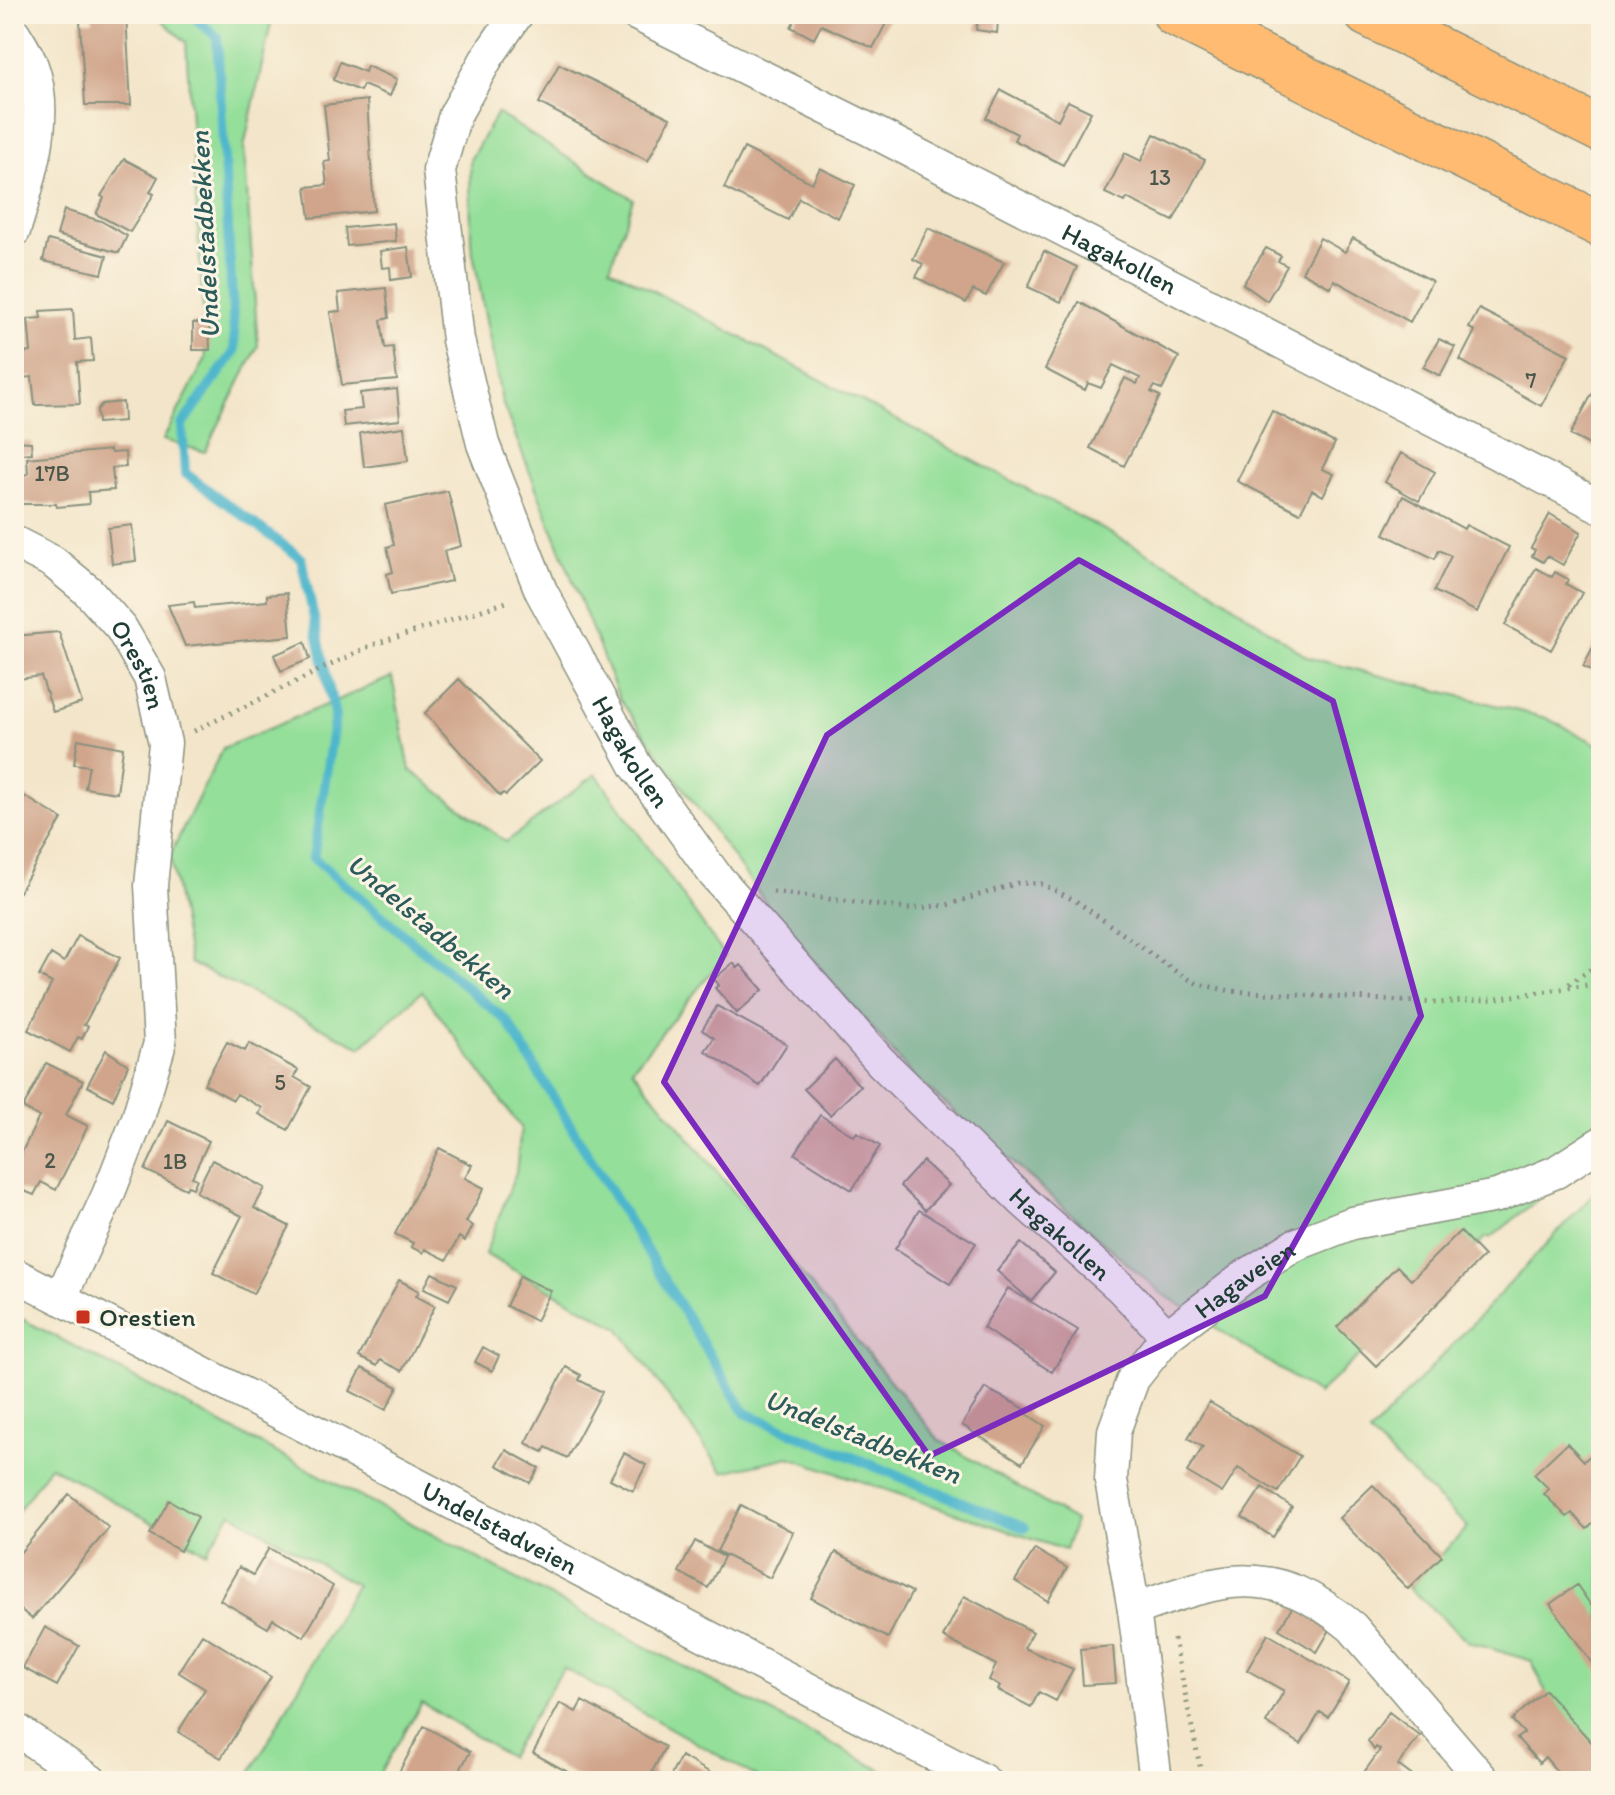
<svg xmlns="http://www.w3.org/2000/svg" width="1615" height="1795" viewBox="0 0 1615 1795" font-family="Itim,sans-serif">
<rect width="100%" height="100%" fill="#fcf5e5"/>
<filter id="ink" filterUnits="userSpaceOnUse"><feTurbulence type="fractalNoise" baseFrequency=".0125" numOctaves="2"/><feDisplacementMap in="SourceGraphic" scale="16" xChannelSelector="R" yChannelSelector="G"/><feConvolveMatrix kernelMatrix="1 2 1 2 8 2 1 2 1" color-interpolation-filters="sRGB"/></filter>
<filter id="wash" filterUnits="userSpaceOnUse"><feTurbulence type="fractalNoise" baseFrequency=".006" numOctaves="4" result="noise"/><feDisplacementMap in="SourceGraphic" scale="32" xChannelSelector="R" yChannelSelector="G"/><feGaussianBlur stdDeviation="1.8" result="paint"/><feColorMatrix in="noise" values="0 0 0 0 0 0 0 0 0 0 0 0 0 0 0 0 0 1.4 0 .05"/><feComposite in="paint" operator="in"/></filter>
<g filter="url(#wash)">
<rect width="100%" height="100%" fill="#f3e5c9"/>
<path fill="#94df9a" stroke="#5a8e67" stroke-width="2" d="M155,14H273L244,147L258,346L205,452L163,440L206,358L186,42Z
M497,113L633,199L610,268L1195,578L1307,657L1546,718L1601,746V1147L1492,1237L1485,1238L1318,1394L1160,1292L912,1075L773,913L620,700L502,402L471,243L470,160Z
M392,677L410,770L506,842L596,774L725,956L632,1069L939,1440L1075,1521L1065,1550L789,1457L723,1472L619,1328L485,1254L516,1172L521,1128L422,991L361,1047L190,963L170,855L223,748Z
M1601,1186V1781H1586L1532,1661L1469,1642L1409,1588L1468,1527L1369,1434Z
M14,1315L47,1332L902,1781H764L563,1668L509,1757L422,1703L375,1781H246L356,1585L231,1513L206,1552L50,1466L14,1517Z"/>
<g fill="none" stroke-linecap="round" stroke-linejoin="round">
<path stroke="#4eb6cc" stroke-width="10" d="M191,14L217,37L235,351L182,425L185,473L301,558L335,716L313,858L507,1021L745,1413L1025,1528"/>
</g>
<g id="blocks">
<path fill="#d0a58b" d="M92,14H126L131,105H85L80,21H93Z
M798,14H891L873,48L821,25L814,39L791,27Z
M978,17L998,20L997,33L976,30Z
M340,62L365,72L367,66L397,79L390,96L363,85L360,91L333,80Z
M559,64L670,118L648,161L539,103Z
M1001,90L1058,120L1068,101L1091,112L1063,165L1014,140L1017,134L986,118Z
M367,100L374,211L310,218L306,187L327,185L324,162L330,161L324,105Z
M1154,134L1205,160L1173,221L1127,198L1125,202L1105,193L1125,153L1141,161Z
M744,148L812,183L820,168L855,185L838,218L799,198L788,220L724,188Z
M124,159L158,177L150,192L154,194L130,232L96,214L104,198L101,196Z
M64,210L101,221L127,236L119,253L57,235Z
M394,223L396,241L347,246L345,228Z
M928,228L1004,262L986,296L973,290L966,303L916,277L923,264L913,259Z
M1320,238L1345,252L1353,238L1432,281L1410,322L1334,280L1331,288L1302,272Z
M48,240L107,256L102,274L43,261Z
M408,247L412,277L391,280L390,267L382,268L380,251Z
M1266,248L1281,256L1278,261L1287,266L1267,301L1243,284Z
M1044,251L1077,267L1061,302L1028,287Z
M386,288L389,318L381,320L385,348L393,347L397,380L342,385L330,312L340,311L338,293Z
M1079,302L1179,357L1162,390L1155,386L1151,392L1160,396L1124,466L1090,448L1125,378L1137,384L1140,378L1113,365L1101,388L1088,383L1085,390L1045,369Z
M73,309L75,340L91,338L93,361L77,362L80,404L35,405L32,377L20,378L18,353L31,352L28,319L41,318L40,311Z
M1479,309L1569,355L1541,406L1460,360L1475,331L1469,328Z
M193,323H209L210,350H193Z
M1439,339L1455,347L1440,376L1423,367Z
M397,389L400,420L344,426L342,411L362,409L360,393Z
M1592,394L1601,399L1599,450L1570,435Z
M123,402L124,421L98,423L97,410L102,404Z
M1272,411L1335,443L1322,469L1334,474L1323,496L1312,490L1300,513L1237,481Z
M404,427L408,461L364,467L360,433Z
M14,441L31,442L32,453L21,454L23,475L28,474L27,458L110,450L111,453L125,452L126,467L112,468L114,490L88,492L89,504L57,507L56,504H17Z
M1401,453L1435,472L1419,501L1385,482Z
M448,491L461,546L444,551L451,581L391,594L387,574L393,572L387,547L394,545L385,505Z
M1403,496L1464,529L1466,525L1509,547L1477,612L1434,591L1451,556L1439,550L1435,559L1384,534Z
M1550,514L1581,532L1563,565L1547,556L1543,562L1532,556L1535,550L1531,548Z
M132,525L136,561L112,564L108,528Z
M1536,568L1552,577L1555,572L1568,579L1566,584L1582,593L1551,650L1505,625Z
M287,593L291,636L185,646L168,605L194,602L195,608L267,601V595Z
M59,632L82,703L53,712L41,676L18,679L19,699L14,700V636Z
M1601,632V675L1583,666Z
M305,642L310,659L281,671L274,655Z
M459,679L540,761L506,795L503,793L500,796L425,713Z
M78,739L123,748L117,793L85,788L89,766L74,764Z
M21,794L62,819L19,892L14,890V806Z
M78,936L120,958L84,1025L88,1026L82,1039L78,1037L70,1052L28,1030L52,983L39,976L51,954L64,962Z
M733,963L738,968L741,965L763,990L737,1013L715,988L719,985L714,979Z
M717,1006L787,1044L760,1086L705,1051L714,1038L702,1030Z
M227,1042L245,1051L249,1043L298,1070L294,1077L311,1087L288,1130L259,1114L262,1108L237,1094L233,1100L204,1084Z
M106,1050L128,1065L113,1100L87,1086Z
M835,1059L860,1086L830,1115L804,1089Z
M46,1063L83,1081L66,1115L88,1126L56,1190L41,1182L34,1195L14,1187V1153L20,1156L39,1117L23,1108Z
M820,1115L854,1136L857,1132L880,1146L852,1190L795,1154Z
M168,1121L209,1141L192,1177L197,1179L193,1188L188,1186L186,1189L145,1170Z
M439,1148L472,1165L465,1178L484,1188L466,1222L473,1226L465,1241L459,1237L447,1260L425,1249L423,1253L411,1247L413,1243L395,1234Z
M212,1160L265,1188L254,1208L289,1226L253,1294L213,1273L242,1216L196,1192Z
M923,1161L949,1185L925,1210L900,1186Z
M919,1210L976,1243L950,1284L895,1249Z
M1460,1231L1484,1256L1376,1366L1337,1327L1397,1266L1411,1280Z
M1021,1243L1055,1272L1031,1301L997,1271Z
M432,1273L457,1285L449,1300L424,1288Z
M520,1276L551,1291L536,1321L506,1306Z
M399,1280L419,1291L416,1296L435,1306L402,1371L380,1360L377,1366L359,1357Z
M1008,1288L1078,1330L1052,1372L983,1328Z
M483,1347L499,1356L492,1371L475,1362Z
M566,1367L581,1375L579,1380L602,1392L567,1458L546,1447L543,1452L526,1443Z
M362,1368L398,1387L386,1410L350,1391Z
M985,1388L1029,1411L1027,1414L1045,1426L1022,1463L962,1425Z
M1209,1402L1300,1456L1278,1492L1238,1468L1222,1493L1187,1472L1203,1447L1188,1438Z
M1567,1443L1584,1461L1592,1454L1601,1464V1527L1596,1521L1587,1529L1572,1513L1567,1517L1544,1494L1549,1489L1534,1474Z
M506,1450L539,1468L530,1483L497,1465Z
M624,1453L646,1465L633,1491L610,1479Z
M1373,1485L1442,1556L1408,1589L1339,1518Z
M1262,1487L1292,1507L1273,1537L1242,1517Z
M69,1494L109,1528L32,1619L14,1604V1560Z
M169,1500L198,1517L180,1551L150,1534Z
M741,1505L793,1532L770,1578L717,1551Z
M695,1541L724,1557L708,1588L679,1572Z
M269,1548L333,1586L304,1637L273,1619L268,1628L220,1600L239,1567L253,1575Z
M1035,1549L1067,1568L1048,1601L1015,1581Z
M836,1552L912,1592L888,1638L811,1598Z
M1577,1585L1601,1620V1676L1550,1604Z
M964,1596L1033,1632L1024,1648L1073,1669L1056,1701L1039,1692L1031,1707L998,1690L1000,1686L989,1680L996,1665L943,1637Z
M1293,1606L1331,1628L1317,1652L1279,1629Z
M45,1627L79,1646L57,1686L23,1668Z
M202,1634L271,1677L221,1758L178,1732L205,1689L178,1672Z
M1268,1634L1349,1682L1328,1717L1320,1712L1301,1744L1266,1723L1284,1691L1247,1670Z
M1113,1646L1116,1683L1083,1685L1080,1649Z
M1545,1690L1601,1753V1764L1582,1781H1565L1545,1757L1539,1763L1517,1738L1524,1733L1512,1720Z
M582,1701L665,1747L652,1772L655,1773L651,1781H584L533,1753L560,1703L576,1712Z
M1389,1712L1420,1736L1398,1765L1419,1781H1365L1360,1778L1380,1750L1376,1747L1374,1750L1368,1741Z
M424,1726L470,1752L454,1781H394Z
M681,1756L716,1776L713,1781H668Z"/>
</g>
</g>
<g filter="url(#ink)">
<use href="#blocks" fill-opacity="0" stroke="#89917e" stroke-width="2"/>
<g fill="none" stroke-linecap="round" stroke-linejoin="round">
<g stroke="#89917e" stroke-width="35">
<g id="street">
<path id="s1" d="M517,14L488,56L455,115L439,170L458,340L483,444L541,591L636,766L715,875L881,1062L1024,1202L1120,1287L1167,1336"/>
<path id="s2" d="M636,14L870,130L1601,507"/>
<path d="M14,33C20,43 28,55 32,66C51,118 29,181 14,231"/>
<path id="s3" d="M14,542L53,562L88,591L121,628L150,678L165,743L151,886L160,1043L138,1118L108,1195L61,1297"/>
<path id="s4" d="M14,1274L984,1781"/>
<path d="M1134,1610C1224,1577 1271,1561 1352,1627L1484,1781"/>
<path d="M14,1728L91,1781"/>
<path id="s5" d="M1156,1781L1134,1610L1111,1480L1114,1431L1133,1379L1167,1336L1247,1275L1295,1245L1352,1223L1497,1196L1556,1172L1601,1143"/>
</g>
</g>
<g stroke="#89917e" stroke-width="47">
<path id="highway" d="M1175,14L1601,225
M1367,14L1601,130"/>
</g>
<path stroke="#89917e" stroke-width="5" stroke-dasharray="2 6" stroke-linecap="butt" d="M194,731L372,645L510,601
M773,892L908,909L947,905L1018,883L1042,884L1076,901L1178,973L1198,984L1231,991L1437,1003L1494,999L1601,983
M1569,984L1601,962
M1174,1639L1203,1781"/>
<use href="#street" stroke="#fff" stroke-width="32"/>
<use href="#highway" stroke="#ffbb71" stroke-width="44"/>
</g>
</g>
<path fill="#7b2cbf" fill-opacity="0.2" stroke="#7b2cbf" stroke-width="6" stroke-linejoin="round" d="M1079,560L1333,701L1421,1016L1265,1296L929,1456L664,1082L827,735Z"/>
<rect fill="#c8321e" stroke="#fcf5e5" stroke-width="3" x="75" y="1309" width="16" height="16" rx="4"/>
<g text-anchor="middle" stroke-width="6" stroke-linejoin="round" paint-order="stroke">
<g font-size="22" fill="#4b574a">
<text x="1160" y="185">13</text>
<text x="1531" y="388">7</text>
<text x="52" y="481">17B</text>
<text x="280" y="1090">5</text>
<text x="50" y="1168">2</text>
<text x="175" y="1169">1B</text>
</g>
<g font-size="26" fill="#1f3d34" stroke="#fcf5e5">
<text dy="9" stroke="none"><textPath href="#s2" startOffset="542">Hagakollen</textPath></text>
<text dy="9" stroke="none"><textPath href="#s3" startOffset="180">Orestien</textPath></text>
<text dy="9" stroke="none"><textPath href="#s1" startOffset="796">Hagakollen</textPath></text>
<text dy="9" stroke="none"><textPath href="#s1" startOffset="1444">Hagakollen</textPath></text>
<text dy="9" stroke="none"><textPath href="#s5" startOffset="560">Hagaveien</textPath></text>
<text dy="9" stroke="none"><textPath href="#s4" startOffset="548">Undelstadveien</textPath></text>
</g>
<g font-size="26" fill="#1f3d34" stroke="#fcf5e5" text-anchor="start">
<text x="99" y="1326">Orestien</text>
</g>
<g font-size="28" font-style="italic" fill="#2b5b5a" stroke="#fcf5e5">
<text transform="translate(204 235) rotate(-93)" y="10">Undelstadbekken</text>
<text transform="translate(431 926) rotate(40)" y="10">Undelstadbekken</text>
<text transform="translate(863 1436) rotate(22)" y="10">Undelstadbekken</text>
</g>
</g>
<rect width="1615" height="1795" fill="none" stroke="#fcf5e5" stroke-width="48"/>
</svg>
